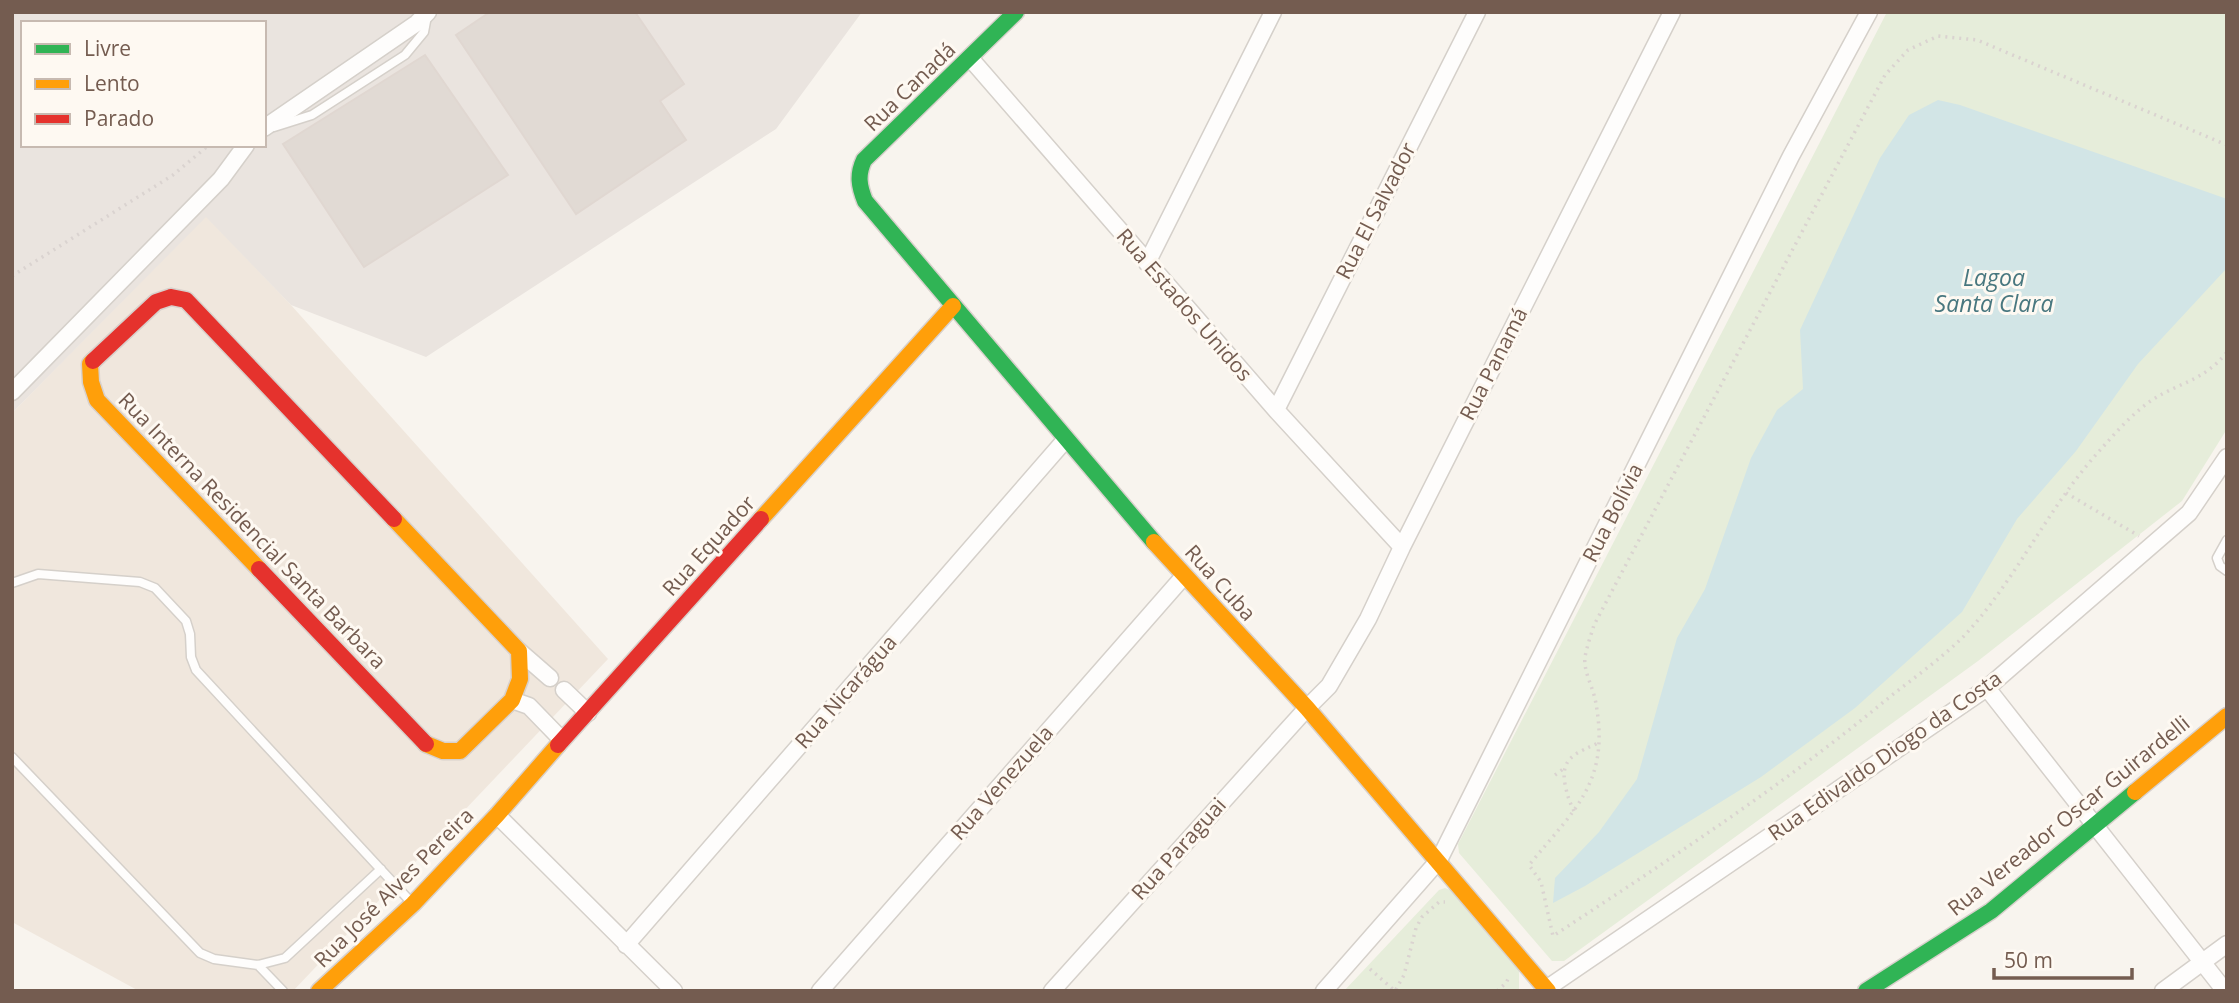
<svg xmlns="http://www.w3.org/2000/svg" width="2239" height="1003" viewBox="0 0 2239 1003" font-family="'Open Sans',sans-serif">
<rect width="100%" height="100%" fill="#f8f4ee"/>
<path fill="#f0e7dd" d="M206,216L291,305L608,659L293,991H139L12,922V413Z"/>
<path fill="#eae4df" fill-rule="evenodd" d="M12,12H862L776,129L426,357L291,305L206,217L12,413ZM23,23H264V145H23Z"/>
<path fill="#e6edda" d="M1887,12H2227V429L2182,501L1978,661L1564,961H1552L1459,853L1458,844Z
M1445,888L1450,890L1519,971V989L1516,991H1344L1439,890Z"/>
<path fill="#d2e5e6" d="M1938,100L1960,105L2227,199V268L2138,364L2076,451L2017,519L1962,612L1855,708L1761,777L1585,886L1553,903L1555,878L1599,832L1637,779L1677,638L1705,589L1751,458L1777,410L1803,389L1800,330L1880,158L1909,115Z"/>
<path fill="#e1dad4" stroke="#e0d7d1" stroke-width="2" d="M490,12H635L684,84L660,101L686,140L576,214L456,35Z
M425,55L508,175L364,267L283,144Z"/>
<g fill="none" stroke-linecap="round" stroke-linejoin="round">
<g stroke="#d5d0ca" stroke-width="11">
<path id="lane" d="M274,127L312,115L405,55L424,32L427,16
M2227,540L2217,558L2220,566L2227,571
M12,583L38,574L140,582L155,588L186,621L190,634L191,657L196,670L411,902
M12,757L200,953L214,959L258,965L285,958L381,869
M258,965L283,991"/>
</g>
<g stroke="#d5d0ca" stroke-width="19">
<path id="street" d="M970,58L1276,410L1402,547
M264,128L417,23L428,12
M1147,263L1273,12
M12,392L221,179L246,145
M1276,410L1477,12
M519,651L550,678
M1987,688L2225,991
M564,690L588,713
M512,700L529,706L562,740
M497,815L674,991
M626,945L1066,439
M820,991L1184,576
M1052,991L1307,708L1329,686L1368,619L1402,547L1672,12
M1324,991L1439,860L1791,156L1869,12
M1543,991L1987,688L2189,513L2227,457
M2163,991L2227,944"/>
</g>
<g stroke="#d8d1cc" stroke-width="19">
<path id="fast" d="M1016,12L864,160C857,175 859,186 865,201L1154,542
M1866,991L1991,911L2135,792"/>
</g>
<g stroke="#d8d1cc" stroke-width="19">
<path id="slow" d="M93,361L90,364L91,382L97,400L259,569
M394,519L519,651L520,679L512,700L460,751H443L426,744
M761,519L953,306
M1154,542L1307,708L1548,991
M2135,792L2227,716
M319,991L413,904L497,815L558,745"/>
</g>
<g stroke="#d8d1cc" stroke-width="19">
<path id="jam" d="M171,297L186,300L394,519
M93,361L156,302L171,297
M259,569L426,744
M558,745L761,519"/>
</g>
<path stroke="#dad3d0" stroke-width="3.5" stroke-dasharray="2 5" stroke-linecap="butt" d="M2227,145L1977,40L1938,36L1908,50L1885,75L1594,625C1591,635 1587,646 1585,657C1583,671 1594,689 1596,704C1610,782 1575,809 1529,865L1541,882L1553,936C1667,861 1781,787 1886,700C1912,679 1941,659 1964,636C2017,579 2049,505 2102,448C2117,431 2133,413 2152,400C2180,382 2204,381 2227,352
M12,276L173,175L209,145
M2066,493L2139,536
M1555,775L1563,769
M1574,811C1569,801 1567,794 1565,784C1560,756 1578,753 1600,742
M1370,969L1395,991L1404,975L1416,928L1422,917L1439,902H1445
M1497,991L1506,983L1509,977"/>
<use href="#lane" stroke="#fefdfc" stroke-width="8"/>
<use href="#street" stroke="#fefdfc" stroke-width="16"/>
<use href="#fast" stroke="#30b455" stroke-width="16"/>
<use href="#slow" stroke="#ff9f0a" stroke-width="16"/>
<use href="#jam" stroke="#e5322d" stroke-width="16"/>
</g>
<g text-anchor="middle" stroke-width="6" stroke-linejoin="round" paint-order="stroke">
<g font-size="21" fill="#745c50" stroke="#fef9f2">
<text transform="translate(910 87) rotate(-44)" y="7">Rua Canadá</text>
<text transform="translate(1376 211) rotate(-63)" y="7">Rua El Salvador</text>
<text transform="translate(1184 305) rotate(49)" y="7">Rua Estados Unidos</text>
<text transform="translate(1494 364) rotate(-63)" y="7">Rua Panamá</text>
<text transform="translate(1613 513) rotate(-63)" y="7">Rua Bolívia</text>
<text transform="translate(252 531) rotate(46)" y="7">Rua Interna Residencial Santa Barbara</text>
<text transform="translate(709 546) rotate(-48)" y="7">Rua Equador</text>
<text transform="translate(1220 583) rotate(48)" y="7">Rua Cuba</text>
<text transform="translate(846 692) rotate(-49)" y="7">Rua Nicarágua</text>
<text transform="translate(1885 756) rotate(-35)" y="7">Rua Edivaldo Diogo da Costa</text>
<text transform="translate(1002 783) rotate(-49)" y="7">Rua Venezuela</text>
<text transform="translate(2069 816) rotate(-39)" y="7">Rua Vereador Oscar Guirardelli</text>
<text transform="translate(1179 849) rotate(-48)" y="7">Rua Paraguai</text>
<text transform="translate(394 888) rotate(-45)" y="7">Rua José Alves Pereira</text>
</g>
<g font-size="23" font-style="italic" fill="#48777f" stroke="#fef9f2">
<text x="1994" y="286">Lagoa<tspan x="1994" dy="26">Santa Clara</tspan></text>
</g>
</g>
<rect width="2239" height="1003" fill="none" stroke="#745c50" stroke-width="28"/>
<rect x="21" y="21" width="245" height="126" fill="#fef9f2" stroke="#c7bab1" stroke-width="2"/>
<rect x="35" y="44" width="35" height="10" fill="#30b455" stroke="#c7bab1" stroke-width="2"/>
<text x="84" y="56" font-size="21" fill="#745c50">Livre</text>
<rect x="35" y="79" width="35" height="10" fill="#ff9f0a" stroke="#c7bab1" stroke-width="2"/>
<text x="84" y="91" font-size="21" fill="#745c50">Lento</text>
<rect x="35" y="114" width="35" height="10" fill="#e5322d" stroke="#c7bab1" stroke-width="2"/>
<text x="84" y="126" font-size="21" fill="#745c50">Parado</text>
<path d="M1994 968v10h138v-10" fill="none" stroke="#745c50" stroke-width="3.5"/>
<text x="2004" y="968" font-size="21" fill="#745c50" stroke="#fef9f2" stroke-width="5" paint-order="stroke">50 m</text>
</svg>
